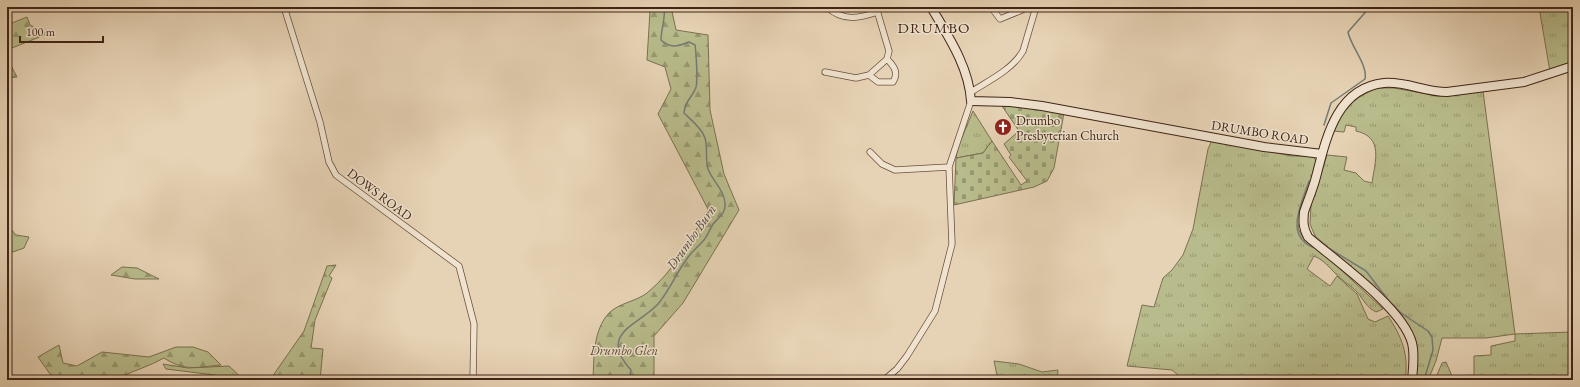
<svg xmlns="http://www.w3.org/2000/svg" width="1580" height="387" viewBox="0 0 1580 387" font-family="'EB Garamond',serif">
<defs>
<pattern id="grass-tufts" width="24" height="20" patternUnits="userSpaceOnUse"><rect width="24" height="20" fill="#b8bb8b"/><path d="M3 7l-1-3M5 7V3M7 7l1-3M15 17l-1-3M17 17v-4M19 17l1-3" fill="none" stroke="#979871"/></pattern>
<pattern id="forest-firs" width="22" height="20" patternUnits="userSpaceOnUse"><rect width="22" height="20" fill="#b8bb8b"/><path d="M5 1l3.5 6h-7zM16 11l3.5 6h-7z" fill="#979871"/></pattern>
<pattern id="cemetery-stones" width="16" height="16" patternUnits="userSpaceOnUse"><rect width="16" height="16" fill="#b8bb8b"/><path d="M2 7V4a2 2 0 0 1 4 0v3zM10 15v-3a2 2 0 0 1 4 0v3z" fill="#979871"/></pattern>
</defs>
<rect width="100%" height="100%" fill="#e6d2b4"/>
<filter id="stains"><feTurbulence type="fractalNoise" baseFrequency=".005" numOctaves="4"/><feColorMatrix values="0 0 0 0 .2 0 0 0 0 .09 0 0 0 0 .02 0 0 0 .5 -.17"/></filter>
<radialGradient id="worn" r=".72"><stop offset=".6" stop-color="#630" stop-opacity="0"/><stop offset="1" stop-color="#630" stop-opacity=".3"/></radialGradient>
<path fill="url(#grass-tufts)" stroke="#7c7050" d="M1539,7H1573V62L1550,72Z
M1378,88H1394L1438,96L1483,91L1515,334L1573,332V380H1435L1442,363L1446,362L1452,376L1474,375V356L1491,355V346L1515,341V334L1486,338H1442L1436,361L1428,380H1415L1417,353L1397,311L1372,284L1315,236L1310,224L1311,205L1327,155L1347,157L1344,170L1356,173L1364,181L1372,183C1375,162 1384,137 1356,131V127L1346,125L1344,132L1333,131C1345,107 1353,98 1378,88Z
M973,111L992,141L983,153L956,158L958,147Z
M1212,140L1292,156H1313L1317,162L1298,228L1303,238L1324,254L1383,309L1376,312C1366,307 1364,300 1357,292C1352,287 1346,283 1340,278C1331,270 1326,261 1314,256L1307,269L1330,286L1337,276L1357,294L1368,319L1375,322L1388,316C1402,337 1409,355 1405,380H1184L1172,370L1127,366L1142,305L1154,307L1163,278L1172,270L1183,255L1193,229L1208,149Z
M10,228L16,235L29,237L24,248L13,252L7,248V231Z
M994,361L1019,364L1042,372L1058,370L1057,380H998Z
M163,364L188,368L229,366L244,380H230L223,376L166,369Z"/>
<path fill="url(#forest-firs)" stroke="#7c7050" d="M649,7H671L676,30L708,35L710,110L724,174L739,210L683,303L654,336V380H593C594,358 593,330 609,313C619,303 637,301 647,293C674,271 691,239 708,209L658,114L671,89L665,67L647,60L650,11Z
M27,17L30,25L47,34L7,50V25Z
M7,58L17,77L7,78Z
M336,265L329,276L332,278L315,320L311,348L323,349L320,380H289L272,377L304,331L327,266Z
M122,267L137,268L159,279H135L111,275Z
M59,345L63,363L77,366L102,352L149,357L176,347H193L208,352L221,365C198,367 185,372 164,358C150,366 135,370 121,377L120,380H64L50,374L38,357Z"/>
<path fill="url(#cemetery-stones)" stroke="#7c7050" d="M1000,103L1064,113L1054,168L1047,181L1034,187L954,205L956,158L983,153L992,141L1021,185L1027,181L1009,157L1011,155L1004,144L1019,131Z"/>
<g fill="none" stroke-linecap="round" stroke-linejoin="round">
<path stroke="#757c75" stroke-width="1.5" d="M1324,125L1331,103L1365,79C1368,65 1351,47 1348,32L1370,7
M1309,181C1302,203 1283,237 1315,248
M1330,249L1366,271L1389,301L1401,313L1428,331L1432,337L1433,350L1424,380
M629,380L631,370C597,333 639,325 658,304C669,291 676,274 686,260C691,252 698,247 704,240C708,235 710,229 713,224C718,218 726,213 725,204C725,191 712,180 708,169C705,159 708,148 705,138C702,128 691,120 684,113C685,100 693,97 696,87C698,79 696,52 695,45L689,42C679,46 670,49 661,40C661,30 666,16 664,7"/>
<g stroke="#6a503e" stroke-width="7">
<path id="street" d="M284,7L320,122L329,162L336,175L459,266L474,324L473,380
M827,7C843,22 859,18 878,12
M991,7L1000,19L1022,10
M825,72L856,78L869,75L878,82H893C899,73 894,66 887,59L889,51L876,7
M869,75L887,59
M971,92C988,81 1012,70 1023,51L1036,7
M870,152L882,164L895,170L949,167
M884,380L897,369L907,356L935,311L952,244L949,167L971,101"/>
</g>
<g stroke="#402416" stroke-width="10">
<path id="secondary" d="M931,7C948,36 969,67 971,101L1010,102L1042,106L1264,147L1322,154
M1412,380C1413,368 1415,355 1412,343C1403,308 1336,261 1308,237C1303,228 1303,222 1304,212C1308,200 1313,189 1316,177C1326,139 1336,88 1384,83C1405,81 1425,92 1447,92L1524,82L1573,66"/>
</g>
<use href="#street" stroke="#efe2ce" stroke-width="5.5"/>
<use href="#secondary" stroke="#efe2ce" stroke-width="8"/>
</g>
<defs>
<g id="church-disc" transform="scale(0.9)"><circle r="9.5" fill="#8f2418" stroke="#efe2ce"/><path d="M-1.2-6h2.4v3.5h3.3v2.4h-3.3V6h-2.4V-.1h-3.3v-2.4h3.3Z" fill="#fff"/></g>
</defs>
<g fill-rule="evenodd">
<use href="#church-disc" x="1003" y="127"/>
</g>
<g text-anchor="middle" stroke-width="3" stroke-linejoin="round" paint-order="stroke">
<g font-size="13" fill="#402416" stroke="#efe2ce" text-anchor="start">
<text x="1016" y="125">Drumbo<tspan x="1016" dy="15">Presbyterian Church</tspan></text>
</g>
<g font-size="13" fill="#402416" stroke="#efe2ce">
<text transform="translate(1260 132) rotate(9)" y="5">DRUMBO ROAD</text>
<text transform="translate(380 194) rotate(37)" y="5">DOWS ROAD</text>
</g>
<g font-size="13" font-style="italic" fill="#5e4a33" stroke="#efe2ce">
<text x="624" y="355">Drumbo Glen</text>
</g>
<g font-size="14" font-style="italic" fill="#56483e" stroke="#efe2ce">
<text transform="translate(691 237) rotate(-55)" y="5">Drumbo Burn</text>
</g>
<g font-size="15" letter-spacing="1" fill="#402416" stroke="#efe2ce">
<text x="934" y="33">DRUMBO</text>
</g>
</g>
<rect width="1580" height="387" fill="none" stroke="#e6d2b4" stroke-width="24"/>
<rect x="8" y="8" width="1564" height="371" fill="none" stroke="#402416" stroke-width="2"/>
<rect x="12" y="12" width="1556" height="363" fill="none" stroke="#402416"/>
<path d="M20 36v6h83v-6" fill="none" stroke="#402416" stroke-width="2"/>
<text x="26" y="36" font-size="12" fill="#402416" stroke="#efe2ce" stroke-width="3" paint-order="stroke">100 m</text>
<rect width="100%" height="100%" filter="url(#stains)"/>
<rect width="100%" height="100%" fill="url(#worn)"/>
</svg>
